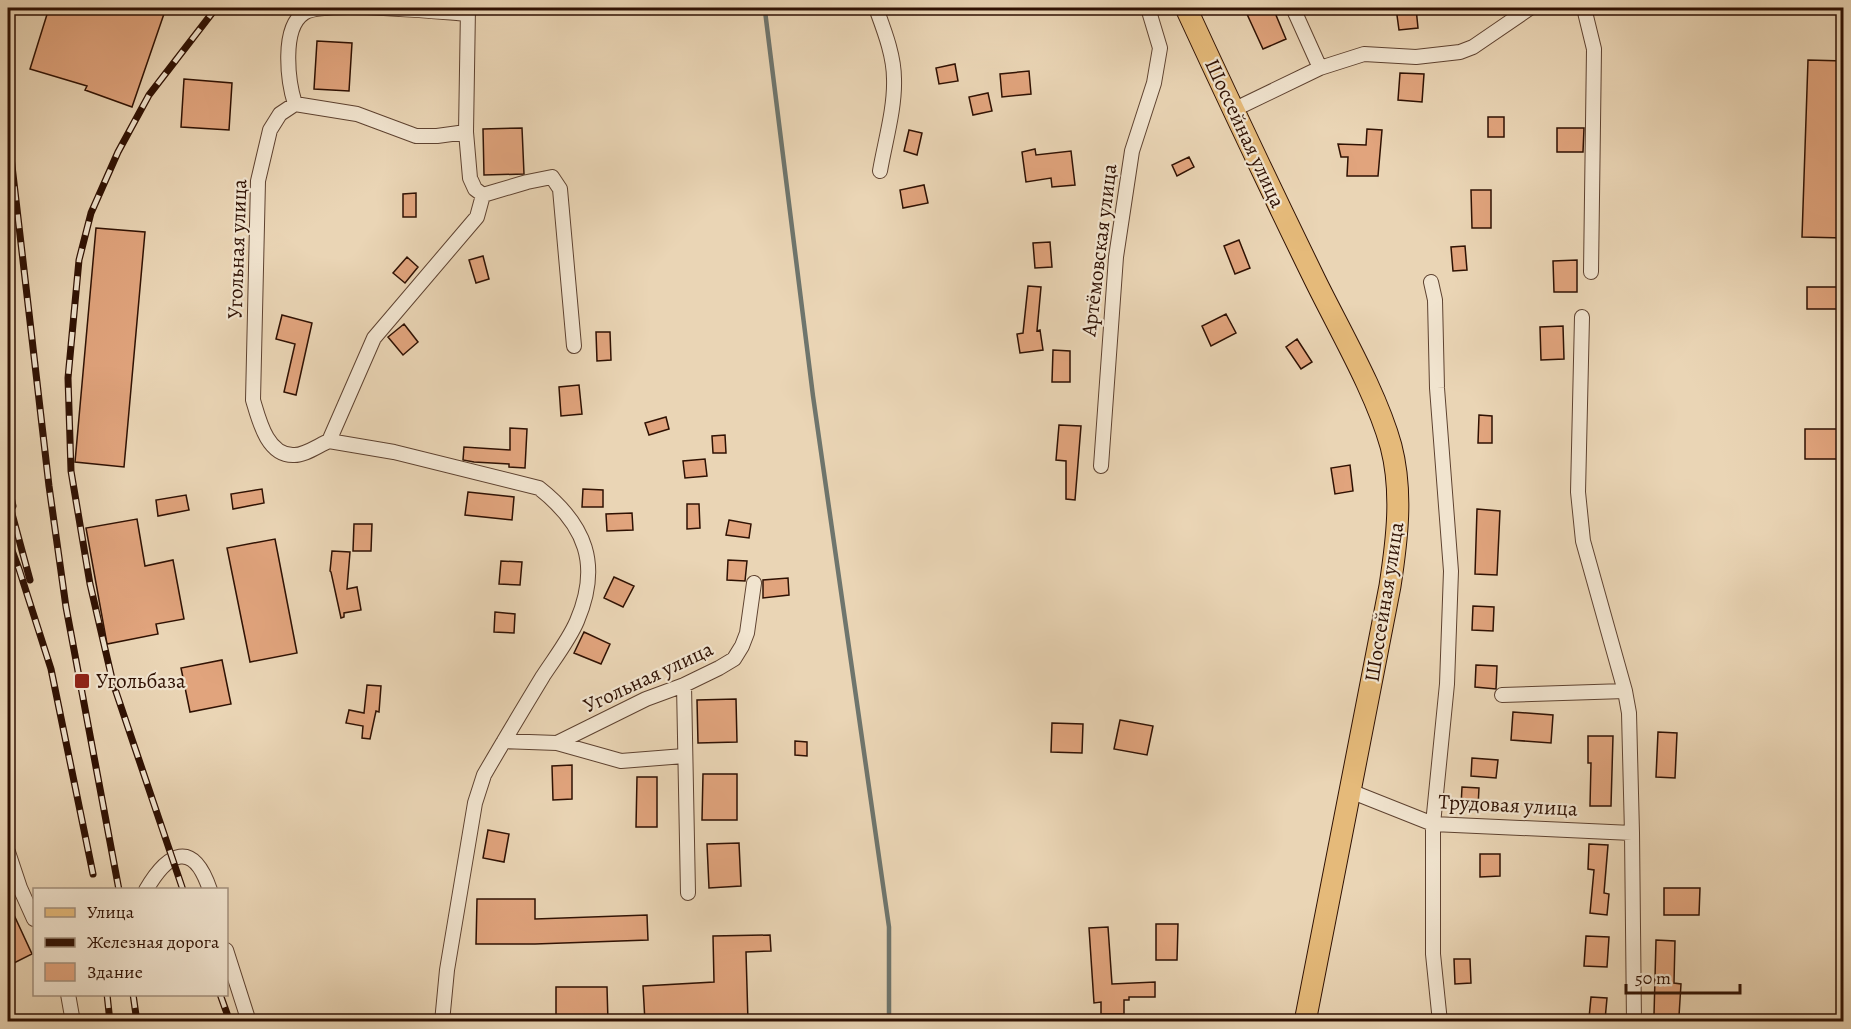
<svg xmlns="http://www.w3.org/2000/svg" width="1851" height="1029" viewBox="0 0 1851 1029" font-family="Alegreya,serif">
<rect width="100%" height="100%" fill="#ead5b5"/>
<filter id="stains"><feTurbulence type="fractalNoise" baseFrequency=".00333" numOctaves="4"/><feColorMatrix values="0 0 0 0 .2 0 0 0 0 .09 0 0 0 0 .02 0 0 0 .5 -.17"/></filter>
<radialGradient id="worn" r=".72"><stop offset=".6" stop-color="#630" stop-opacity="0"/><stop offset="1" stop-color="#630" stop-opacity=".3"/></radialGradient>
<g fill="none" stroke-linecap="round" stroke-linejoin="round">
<path stroke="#6e756d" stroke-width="4.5" d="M765,11L813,396L889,927V1022"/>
</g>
<path fill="#e1a47d" stroke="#2f1103" stroke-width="1.5" d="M49,8H166L132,107L85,90L87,86L30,69Z
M1257,8H1273L1286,39L1263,49L1246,12Z
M1396,8H1416L1418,28L1399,30Z
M317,41L352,43L349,91L314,89Z
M1808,60L1844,61V238L1802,237Z
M955,64L958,81L939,84L936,68Z
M1029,71L1031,94L1002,97L1000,74Z
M1400,73L1424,74L1422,102L1398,100Z
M184,79L232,83L229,130L181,127Z
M988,93L992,111L973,115L969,97Z
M1488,117H1504V137H1488Z
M522,128L524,174L484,175L483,129Z
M1557,128H1584L1583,152H1557Z
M1367,129L1382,130L1378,176H1347L1348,157H1341L1338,144L1366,145Z
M909,130L922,133L917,155L904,151Z
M1035,149L1036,155L1071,151L1075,185L1052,187L1051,178L1026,182L1022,152Z
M1189,157L1194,167L1177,176L1172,165Z
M924,185L928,203L903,208L900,190Z
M1471,190H1491V228H1472Z
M416,193V217H403V194Z
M96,228L145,232L124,467L75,462Z
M1239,240L1250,268L1235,274L1224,246Z
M1050,242L1052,267L1035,268L1033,243Z
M1465,246L1467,270L1453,271L1451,247Z
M483,256L489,279L476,283L469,260Z
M407,257L418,267L405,283L393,273Z
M1577,260V292H1554L1553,261Z
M1028,286L1041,287L1037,331L1040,330L1043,350L1020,353L1017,334L1023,333Z
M1807,287H1844V309H1807Z
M1226,314L1236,333L1211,346L1202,326Z
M282,315L312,323L296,395L284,392L295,344L276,339Z
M404,324L418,342L403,355L388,337Z
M1563,326L1564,359L1541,360L1540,327Z
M596,332H610L611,360L597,361Z
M1297,339L1312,362L1301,369L1286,347Z
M1053,350L1070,351V382H1052Z
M579,385L582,414L561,416L559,387Z
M1479,415L1492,416V443H1478Z
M666,417L669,429L649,435L645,423Z
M1059,425L1081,426L1075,500L1066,499V461L1056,460Z
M510,428L527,429L525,468L509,467V464L474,462L463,460L464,447L510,450Z
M1805,429H1844V459H1805Z
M725,435L726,453H713L712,436Z
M705,459L707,476L685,478L683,461Z
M1350,465L1353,491L1335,494L1331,468Z
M262,489L264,503L233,509L231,494Z
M583,489L603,490V507H582Z
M468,492L514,497L512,520L465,515Z
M186,495L189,510L158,516L156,500Z
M687,504H699L700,528L687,529Z
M1477,509L1500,511L1497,575L1475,574Z
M632,513L633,530L607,531L606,514Z
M137,519L145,566L173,560L184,619L156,624L158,634L107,644L86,528Z
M729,520L751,524L749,538L726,535Z
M354,524H372L371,551H353Z
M275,539L297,653L250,662L227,548Z
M332,551L350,552L347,589L357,587L361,610L344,613V617L341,618L331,572L330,571Z
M728,560L747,561L745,581L727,580Z
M501,561L522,562L520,585L499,584Z
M614,577L634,586L623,607L604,598Z
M788,578L789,595L763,598V580Z
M1473,606L1494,607L1493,631L1472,630Z
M495,612L515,614L514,633L494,632Z
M584,632L610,644L601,664L574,653Z
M222,660L231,704L190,712L181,668Z
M1476,665L1497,666L1496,689L1475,687Z
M367,685L381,686L379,712L376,711L370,739L362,738L363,726L346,723L349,710L364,713Z
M736,699L737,742L698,743L697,700Z
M1513,712L1553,715L1551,743L1511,740Z
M1120,720L1153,726L1147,755L1114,749Z
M1052,723L1083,724L1082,753L1051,752Z
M1658,732L1677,733L1675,778L1656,777Z
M1588,736H1613L1611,806H1590L1591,763H1588Z
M795,741L807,742V756L795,755Z
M1472,758L1498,760L1496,778L1471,776Z
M572,765V799L553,800L552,766Z
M703,774H737V820H702Z
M637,777H657V827H636Z
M1462,787L1479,788L1478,807L1461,806Z
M488,830L509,834L504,862L483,858Z
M739,843L741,886L709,888L707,844Z
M1589,844L1608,845L1604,893L1609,894L1607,915L1590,913L1594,870L1588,869Z
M1480,854H1500V876L1480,877Z
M1664,888H1700L1699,915H1664Z
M477,899H535V919L647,915L648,940L535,944H476Z
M8,902L32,954L8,966Z
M1156,924H1178L1177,960H1156Z
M1108,927L1112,984L1155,982V997H1129V1000H1124V1014H1101V1002L1094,1003L1089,928Z
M770,935L771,951L746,952L748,1022H715V1018L645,1022L643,986L714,982L713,936Z
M1586,936L1609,937L1607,967L1584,966Z
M1656,940L1675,941L1674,983L1681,984L1679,1016L1654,1015Z
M1454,959H1470L1471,983L1455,984Z
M556,987H607L608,1022H556Z
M1591,997L1607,998L1605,1020L1589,1018Z"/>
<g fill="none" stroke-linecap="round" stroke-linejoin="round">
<g stroke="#5e4230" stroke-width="16">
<path id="street" d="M468,8L466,132L470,178L475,189L483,195
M876,8C884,30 894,55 894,79C895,108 885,142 880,171
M1293,8L1320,68
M1584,8L1594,49L1591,272
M295,104C288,82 281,28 304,13C324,0 439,12 468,14
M1233,110L1320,68L1364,54L1416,57L1460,52L1473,47L1530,8
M466,132L437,136H416L357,114L295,104L280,114L270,130L258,181L253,400C259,420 267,455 293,455C304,456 319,445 329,441L374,338L477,217L483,195L527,182L552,177L560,189L574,346
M1431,282L1435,300L1437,388L1451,571L1447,684L1433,824V954L1440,1022
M1582,317L1578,492L1583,541L1625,691L1629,713L1632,833L1634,1022
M329,441L394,452L539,488C586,525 601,565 577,621C569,640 554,659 543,676C523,709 503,742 484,775L475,803L447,970L442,1022
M1101,466L1116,257L1132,151L1154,83L1160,48L1148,8
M684,685L688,893
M1502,695L1625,691
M504,741L557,743L646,699L684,685L719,668L734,659L742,646L747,633L754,583
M557,743L621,761L684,756
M1350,791L1433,824L1632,833
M8,852L20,888L34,919
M146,890C168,852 193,839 210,890
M226,950L249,1022
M68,994L73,1022"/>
</g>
<g stroke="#2f1103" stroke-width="23">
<path id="primary" d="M1186,8C1228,99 1271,190 1315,280C1340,331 1376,392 1391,446C1403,492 1397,540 1390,586L1305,1022"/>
</g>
<use href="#street" stroke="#f1e4cf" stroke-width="14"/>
<use href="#primary" stroke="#e5ba7a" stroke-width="21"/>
<g stroke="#2f1103" stroke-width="7">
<path id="rail" d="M8,131L49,486L66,607L119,890
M8,483L13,506
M8,499L30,580
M8,540L19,569L51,669L93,874
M183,890L113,683L90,584L71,471L68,378L79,260L91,213L118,152L149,95L216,8
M107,994L110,1022
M133,994L137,1022
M220,994L230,1022"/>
</g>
<use href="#rail" stroke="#f1e4cf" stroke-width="4.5" stroke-dasharray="14" stroke-linecap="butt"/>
</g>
<rect fill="#8f2418" stroke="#f1e4cf" stroke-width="2" x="74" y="673" width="16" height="16" rx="3"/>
<g text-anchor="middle" stroke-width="4.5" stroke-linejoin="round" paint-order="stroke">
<g font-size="21" fill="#2f1103" stroke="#f1e4cf">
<text transform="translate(1245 133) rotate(65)" y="7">Шоссейная улица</text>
<text transform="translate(237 249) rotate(-88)" y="7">Угольная улица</text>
<text transform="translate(1099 250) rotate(-83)" y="7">Артёмовская улица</text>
<text transform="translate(1384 602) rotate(-81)" y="7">Шоссейная улица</text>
<text transform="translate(648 677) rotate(-25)" y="7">Угольная улица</text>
<text transform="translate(1508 805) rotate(3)" y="7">Трудовая улица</text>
</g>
<g font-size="21" fill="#2f1103" stroke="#f1e4cf" text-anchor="start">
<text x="96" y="688">Угольбаза</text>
</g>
</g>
<rect width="1851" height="1029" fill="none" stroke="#ead5b5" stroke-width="30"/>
<rect x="9" y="9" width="1833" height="1011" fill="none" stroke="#2f1103" stroke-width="3"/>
<rect x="15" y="15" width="1821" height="999" fill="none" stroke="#2f1103" stroke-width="1.5"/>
<rect x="33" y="888" width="195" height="108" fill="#f1e4cf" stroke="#a3907d" stroke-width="1.5"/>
<rect x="45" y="908" width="30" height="9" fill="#e5ba7a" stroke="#a3907d" stroke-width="1.5"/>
<text x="87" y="918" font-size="18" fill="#2f1103">Улица</text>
<rect x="45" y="938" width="30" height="9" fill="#2f1103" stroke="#a3907d" stroke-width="1.5"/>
<text x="87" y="948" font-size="18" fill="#2f1103">Железная дорога</text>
<rect x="45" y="963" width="30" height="18" fill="#e1a47d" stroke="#a3907d" stroke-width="1.5"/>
<text x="87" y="978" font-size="18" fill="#2f1103">Здание</text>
<path d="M1626 984v9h114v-9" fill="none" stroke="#2f1103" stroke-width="3"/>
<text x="1635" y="984" font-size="18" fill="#2f1103" stroke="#f1e4cf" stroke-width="4.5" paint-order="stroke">50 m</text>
<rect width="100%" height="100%" filter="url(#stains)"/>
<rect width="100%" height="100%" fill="url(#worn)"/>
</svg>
